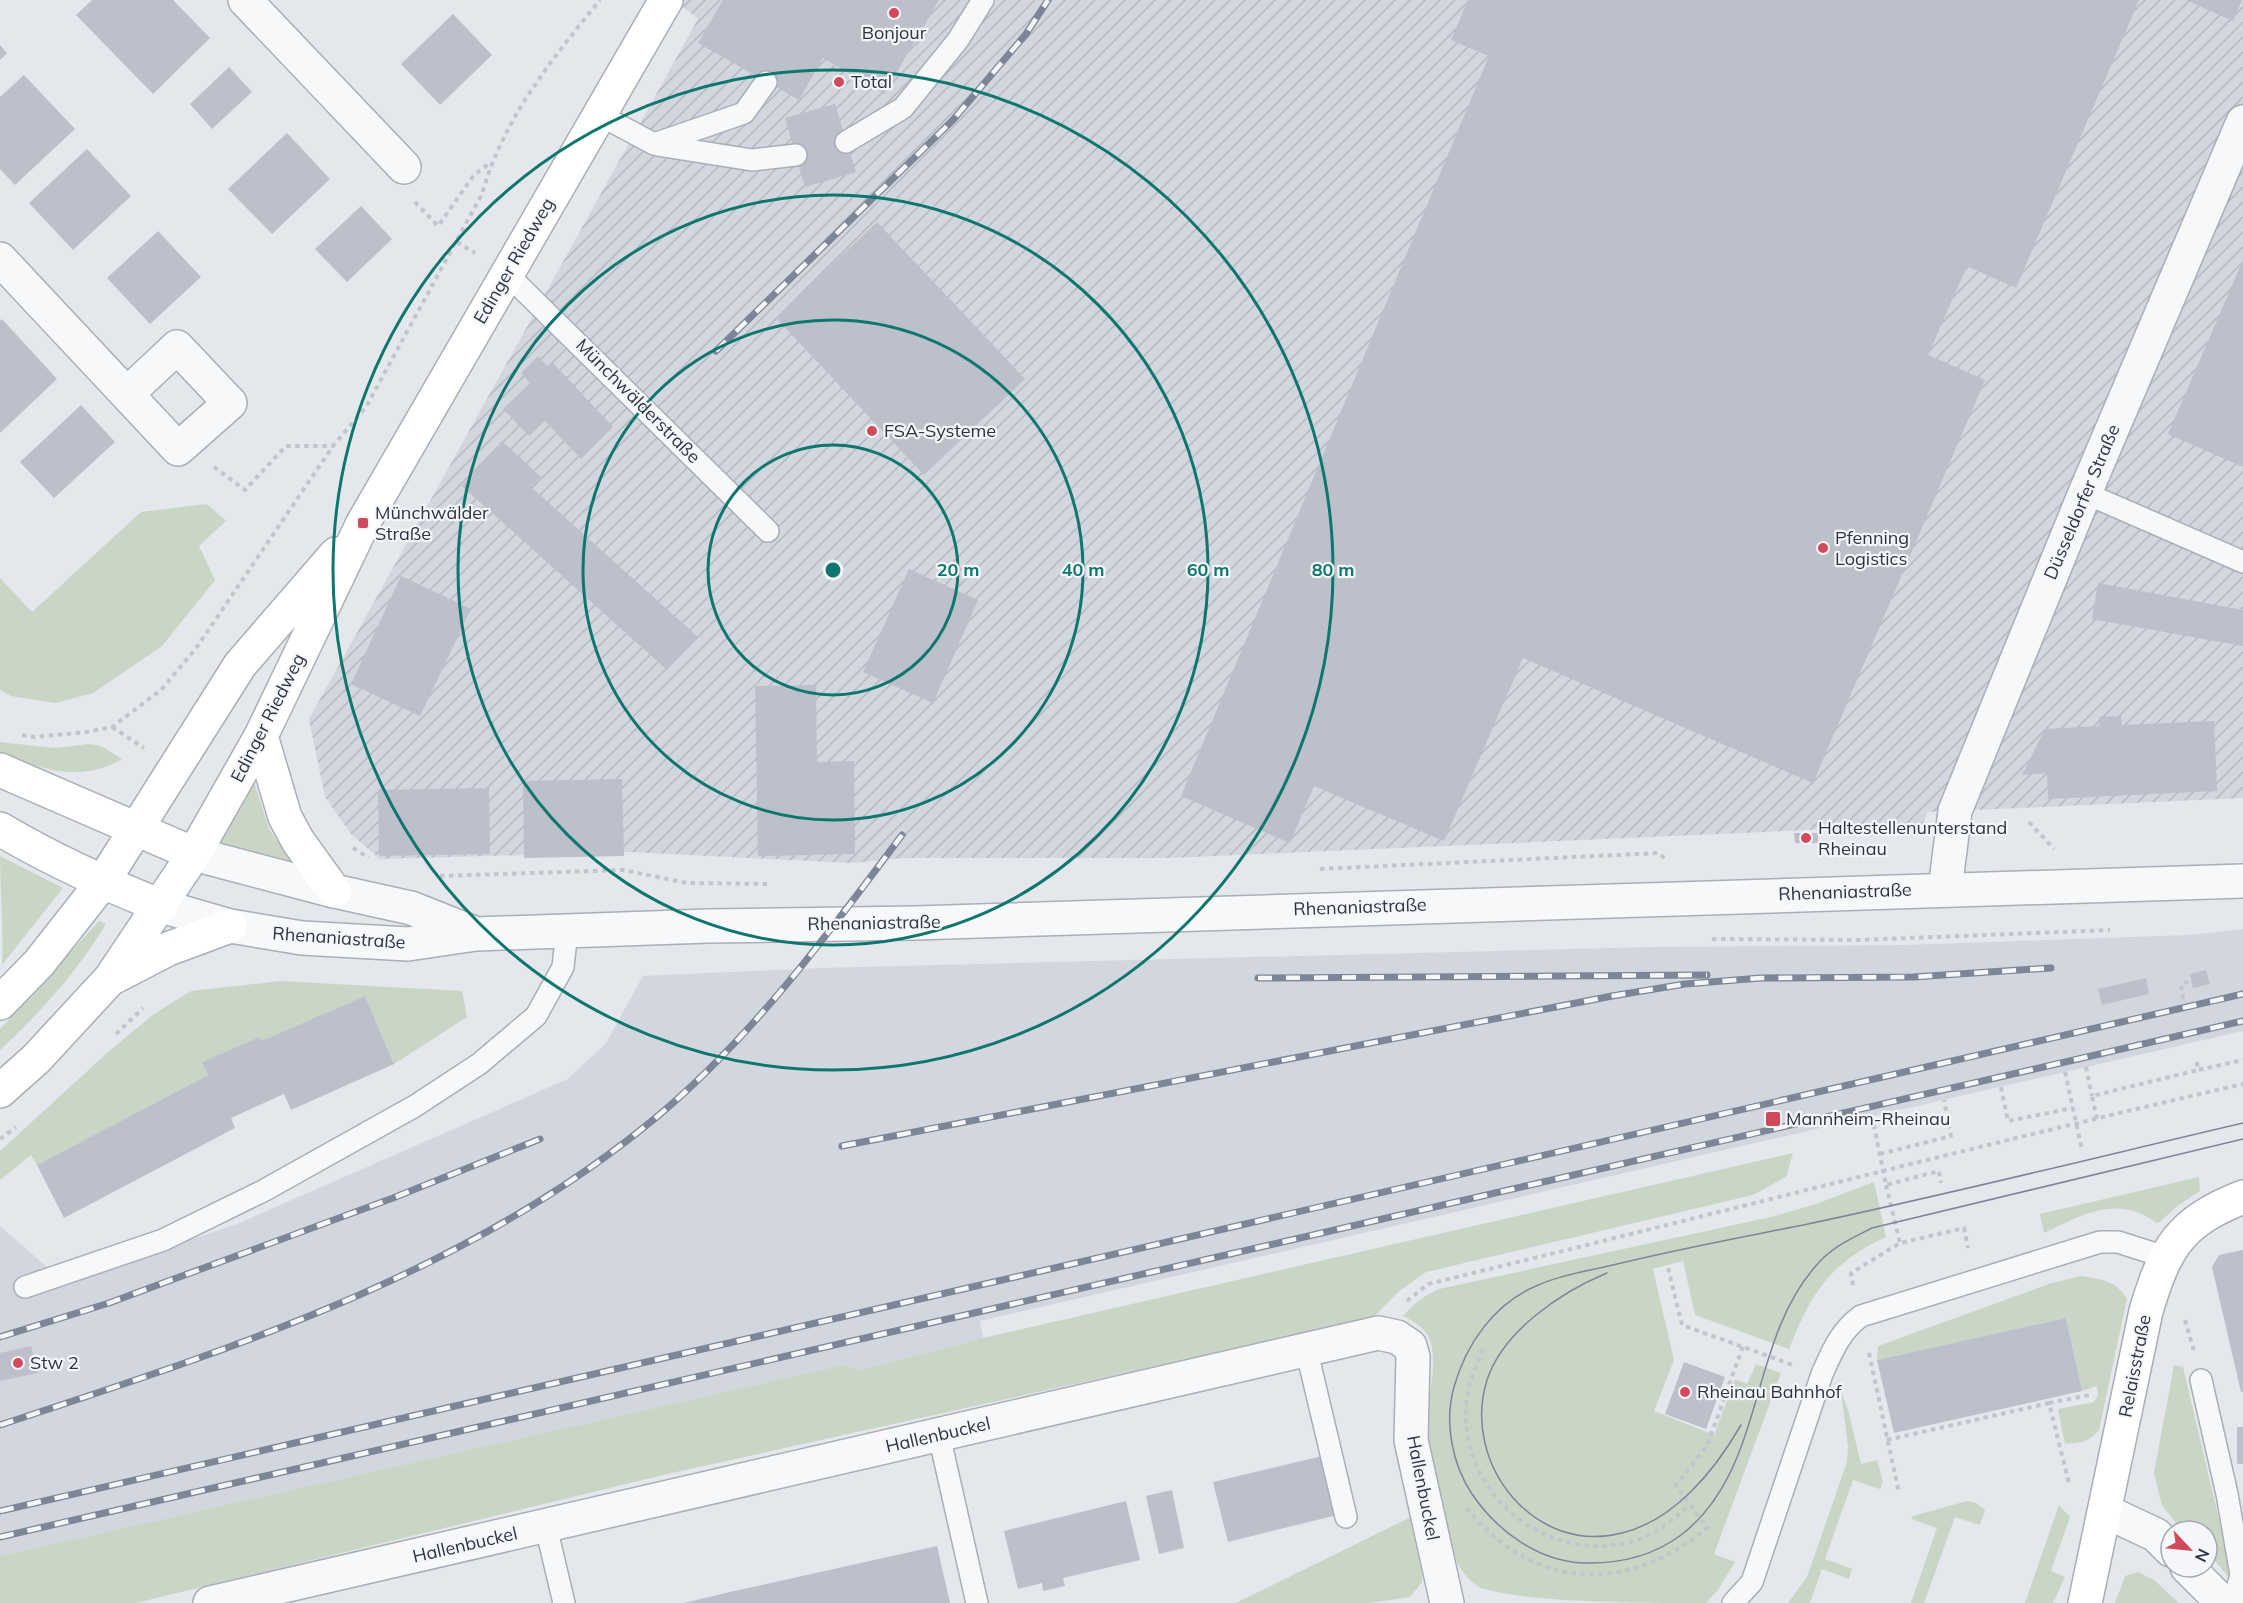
<svg xmlns="http://www.w3.org/2000/svg" width="2243" height="1603" viewBox="0 0 2243 1603" font-family="Mulish,sans-serif">
<defs>
<pattern id="industrial-furrows" width="10" height="10" patternUnits="userSpaceOnUse" patternTransform="scale(1.5)"><rect width="10" height="10" fill="#d2d6de"/><path d="M-1 1l2-2M0 10L10 0M9 11l2-2" fill="none" stroke="#b4b8c0"/></pattern>
</defs>
<rect width="100%" height="100%" fill="#e4e7ec"/>
<path fill="#d2d6de" d="M2243,929V1031L980,1321L983,1338L861,1370L843,1365L0,1556V1226L64,1282L237,1224L568,1079L606,1043L643,976L821,968L1651,947L1904,945L2189,935Z"/>
<path fill="url(#industrial-furrows)" d="M674,0H2243V798L1928,812L1922,825L1170,858H904L851,863L630,852L380,859L351,834L325,797L309,719L698,19Z"/>
<path fill="#c9d6c5" d="M207,504L226,521L199,546L215,580L162,646L93,693L55,703L11,696L0,690V578L32,612L141,512Z
M0,742L54,748L90,744L101,746L122,759C82,783 40,770 0,752Z
M254,782L269,829L293,864L216,843Z
M0,856L63,888L2,965C4,928 0,892 0,856Z
M99,921L106,924C77,972 41,1012 0,1050V1029Z
M281,981L462,991L467,1017L394,1064L365,996L261,1041L259,1037L202,1062L208,1075L37,1165L31,1155L0,1180V1151L107,1053L154,1014L191,991Z
M1793,1153L1786,1177L1753,1195L1426,1272L1398,1292L1373,1318L663,1475L136,1603H0V1556L843,1365L861,1370L983,1338Z
M2199,1177L2200,1191L2176,1207L2160,1222L2157,1223C2118,1194 2083,1214 2044,1233L2040,1214Z
M1874,1182L1886,1237C1830,1263 1811,1293 1789,1349L1695,1315L1683,1261L1653,1269L1674,1360L1654,1411L1714,1435L1735,1379L1747,1384L1756,1364L1781,1373L1714,1554L1735,1562L1718,1590L1706,1603C1649,1603 1528,1603 1481,1588C1470,1582 1462,1572 1456,1561C1447,1518 1427,1457 1428,1413C1429,1390 1439,1357 1428,1336C1422,1326 1413,1321 1403,1316C1414,1303 1424,1296 1439,1289L1771,1217L1816,1204Z
M2081,1276C2101,1279 2117,1281 2127,1299L2099,1430C2089,1442 2080,1443 2065,1444L2058,1409L2094,1402L2098,1395L2097,1386L2082,1391L2066,1318L1877,1360L1878,1346L2052,1283Z
M2174,1365L2183,1367L2234,1583L2207,1552V1531H2183L2162,1506L2154,1473Z
M1841,1391L1848,1410L1861,1464L1877,1460L1883,1482L1880,1489L1853,1480L1825,1559L1852,1569L1849,1579L1822,1569L1810,1603H1788L1807,1577L1847,1462L1848,1447Z
M1967,1501L1976,1503L1985,1510L1980,1525L1955,1517L1924,1603H1911L1937,1528L1911,1519L1913,1516Z
M2059,1505L2070,1517L2051,1571L2065,1577L2053,1603H2025Z
M1411,1517L1422,1558V1582L1410,1597L1369,1603H1236Z
M2138,1572L2154,1580L2179,1603H2115L2125,1576Z"/>
<path fill="#bbc0ca" d="M92,0H173L210,38L153,94L76,15Z
M723,0H939L884,94L823,58L799,100L698,43Z
M1468,0H2139L2016,288L1967,266L1928,355L1985,380L1813,783L1523,658L1444,841L1314,786L1290,843L1181,796L1489,56L1451,40Z
M2186,0H2242L2233,21Z
M453,14L492,55L440,105L401,64Z
M0,45L7,53L0,60Z
M229,67L252,92L212,129L190,104Z
M24,75L75,129L15,185L0,169V97Z
M835,104L856,172L805,187L785,118Z
M287,133L330,179L272,234L228,189Z
M87,149L131,196L73,250L29,203Z
M361,206L392,239L347,282L315,249Z
M877,222L1025,379L924,475L776,318Z
M158,231L201,277L150,324L107,278Z
M2243,260V467L2168,434Z
M2,319L57,379L0,433V321Z
M538,356L548,367L552,362L613,427L581,459L545,421L529,436L503,409L530,383L521,373Z
M81,405L115,442L54,498L20,462Z
M502,441L541,477L531,487L698,637L667,670L462,486Z
M909,569L978,600L933,703L863,672Z
M401,576L471,609L420,716L351,684Z
M2098,583L2243,610V646L2092,619Z
M816,685L817,762L854,761L855,854L758,856L755,686Z
M2121,716L2122,725L2214,721L2217,791L2048,799L2047,773L2022,775L2045,729L2099,726V717Z
M622,779L624,856L524,858L523,781Z
M489,788L490,854L379,856L378,790Z
M1794,833H1818V843H1795Z
M2206,970L2210,984L2193,988L2190,974Z
M2146,978L2149,994L2102,1005L2098,989Z
M365,996L394,1064L291,1110L284,1094L231,1118L235,1128L64,1218L37,1165L208,1075L202,1062L259,1037L261,1041Z
M2243,1250V1392H2241L2212,1267L2219,1255Z
M2066,1318L2082,1391L1894,1433L1877,1360Z
M31,1346L38,1373L0,1381V1353Z
M1684,1362L1725,1377L1706,1429L1665,1414Z
M2237,1427H2243V1464H2237Z
M1322,1456L1337,1515L1228,1542L1213,1482Z
M1172,1490L1184,1548L1159,1554L1146,1496Z
M1126,1501L1140,1560L1063,1578L1065,1586L1043,1591L1042,1583L1018,1589L1004,1531Z
M937,1546L950,1603H684L730,1592Z"/>
<g fill="none" stroke-linecap="round" stroke-linejoin="round">
<g stroke="#a9aeb7" stroke-width="24">
<path id="service" d="M598,114L654,144L744,113L766,82
M846,142L903,108L958,40L983,0
M657,145L752,160L796,155
M506,273L768,531
M2085,493L2243,562
M25,1287L163,1240L263,1191L415,1106L479,1064L536,1016L563,967L567,931
M1306,1348L1346,1517
M2201,1380L2227,1494L2241,1575L2233,1603
M939,1435L977,1603
M546,1527L564,1603
M1733,1603L1752,1582L1822,1374C1832,1352 1840,1331 1861,1316L2100,1242H2118L2165,1257"/>
</g>
<g stroke="#a9aeb7" stroke-width="36">
<path id="minor" d="M245,0L404,167
M0,259L178,449L230,403L177,347L127,394
M1945,889L1955,811L2085,493L2243,122
M2105,1511L2156,1535L2171,1550
M2187,1567L2223,1603
M210,1603L1378,1333L1397,1337L1410,1346L1413,1357L1411,1440L1447,1603"/>
</g>
<g stroke="#a9aeb7" stroke-width="36">
<path id="tertiary" d="M194,854L334,891L411,908L474,933
M161,906L230,926L302,938L408,944L476,934L708,926L916,923L2243,881"/>
</g>
<g stroke="#a9aeb7" stroke-width="36">
<path id="secondary" d="M261,736L285,817L298,841L334,891
M0,770L194,854
M0,829C52,860 105,884 161,906
M114,977L168,949L230,926
M0,1003L39,963L102,883L240,665L336,554
M0,1091L36,1059L110,979L194,854L261,736L363,523L666,0
M2085,1603L2146,1311C2165,1248 2179,1222 2243,1197"/>
</g>
<path stroke="#c2c5cb" stroke-width="4" stroke-dasharray="4.5 4.5" stroke-linecap="butt" d="M415,202L438,226L474,175L490,163
M457,242L475,253
M214,467L245,490L286,446H333
M112,727L144,748
M22,735L35,737L87,732L112,727L161,690L197,647L333,446L366,407L482,194C503,119 552,59 600,0
M2029,822L2054,849
M353,848L369,858
M1320,869L1658,853L1667,860
M440,876L623,870L687,883L770,884
M1712,939L1859,940L2110,930
M2183,999L2181,984L2191,981
M116,1034L143,1008
M2197,1062L2198,1070L2243,1060
M2086,1067L2092,1096
M2065,1072L2082,1150
M2001,1087L2008,1121L2073,1108
M1872,1116L1886,1185L1939,1171L1941,1183
M2097,1119L2092,1096L2198,1070
M0,1139L16,1127
M1880,1154L1951,1136L1944,1100
M1886,1185L1900,1243
M1668,1268L1682,1325L1793,1365
M1853,1285L1851,1273L1900,1243L1964,1228L1968,1248
M1407,1301L1428,1284C1700,1218 1970,1147 2243,1084
M2185,1320L2194,1351
M1483,1349C1475,1369 1466,1388 1466,1410C1463,1499 1551,1567 1637,1540C1657,1533 1674,1519 1690,1505
M1869,1353L1899,1493
M2049,1403L2090,1395
M1887,1440L2049,1403L2069,1483
M1467,1508C1532,1591 1629,1594 1707,1528L1676,1485L1707,1446L1743,1346"/>
<use href="#service" stroke="#f7f8fa" stroke-width="21"/>
<use href="#minor" stroke="#f7f8fa" stroke-width="33"/>
<use href="#tertiary" stroke="#f7f8fa" stroke-width="33"/>
<use href="#secondary" stroke="#fff" stroke-width="33"/>
<path stroke="#7d8696" stroke-width="1.5" d="M2243,1123C2098,1157 1954,1193 1808,1224C1743,1237 1678,1249 1613,1265C1588,1271 1560,1275 1536,1286C1494,1304 1466,1344 1454,1387C1444,1422 1452,1464 1472,1494C1497,1531 1538,1561 1583,1563C1618,1564 1653,1556 1681,1535C1765,1471 1748,1345 1814,1268C1830,1248 1850,1239 1872,1228L2243,1139
M1607,1273C1561,1292 1503,1331 1487,1380C1461,1463 1534,1556 1622,1533C1675,1520 1715,1470 1741,1425"/>
<g stroke="#7d8696" stroke-width="7">
<path id="rail" d="M716,351L953,120L1026,34L1048,0
M1258,978L1707,975
M842,1146L1612,996L1685,984L1761,978L1913,977L2051,968
M0,1337L109,1303L393,1198L540,1139
M0,1425C231,1349 469,1274 659,1115C754,1035 828,934 902,835
M0,1511L2243,994
M0,1537L2243,1021"/>
</g>
<use href="#rail" stroke="#f4f6f9" stroke-width="4.5" stroke-dasharray="14" stroke-linecap="butt"/>
</g>
<g fill="none" stroke="#0f766e" stroke-width="3">
<circle cx="833" cy="570" r="125"/>
<circle cx="833" cy="570" r="250"/>
<circle cx="833" cy="570" r="375"/>
<circle cx="833" cy="570" r="500"/>
</g>
<g fill="#d1495b" stroke="#f4f6f9" stroke-width="2">
<circle cx="894" cy="13" r="6"/>
<circle cx="839" cy="82" r="6"/>
<circle cx="872" cy="431" r="6"/>
<rect x="357" y="517" width="12" height="12" rx="3"/>
<circle cx="1823" cy="548" r="6"/>
<circle cx="1806" cy="838" r="6"/>
<rect x="1765" y="1111" width="16" height="16" rx="3"/>
<circle cx="18" cy="1363" r="6"/>
<circle cx="1685" cy="1392" r="6"/>
</g>
<g text-anchor="middle" stroke-width="4.5" stroke-linejoin="round" paint-order="stroke">
<g font-size="18" fill="#2b3445" stroke="#f4f6f9" text-anchor="start">
<text x="894" y="39" text-anchor="middle">Bonjour</text>
<text x="851" y="88">Total</text>
<text x="884" y="437">FSA-Systeme</text>
<text x="375" y="519">Münchwälder<tspan x="375" dy="21">Straße</tspan></text>
<text x="1835" y="544">Pfenning<tspan x="1835" dy="21">Logistics</tspan></text>
<text x="1818" y="834">Haltestellenunterstand<tspan x="1818" dy="21">Rheinau</tspan></text>
<text x="1786" y="1125">Mannheim-Rheinau</text>
<text x="30" y="1369">Stw 2</text>
<text x="1697" y="1398">Rheinau Bahnhof</text>
</g>
<g font-size="18" fill="#2b3445" stroke="#f4f6f9">
<text transform="translate(514 261) rotate(-60)" y="6">Edinger Riedweg</text>
<text transform="translate(638 401) rotate(45)" y="6">Münchwälderstraße</text>
<text transform="translate(2082 502) rotate(-67)" y="6">Düsseldorfer Straße</text>
<text transform="translate(268 718) rotate(-63)" y="6">Edinger Riedweg</text>
<text transform="translate(1845 892) rotate(-2)" y="6">Rhenaniastraße</text>
<text transform="translate(1360 907) rotate(-2)" y="6">Rhenaniastraße</text>
<text transform="translate(874 923) rotate(-1)" y="6">Rhenaniastraße</text>
<text transform="translate(339 938) rotate(4)" y="6">Rhenaniastraße</text>
<text transform="translate(2135 1366) rotate(-79)" y="6">Relaisstraße</text>
<text transform="translate(938 1435) rotate(-13)" y="6">Hallenbuckel</text>
<text transform="translate(1423 1488) rotate(79)" y="6">Hallenbuckel</text>
<text transform="translate(465 1545) rotate(-13)" y="6">Hallenbuckel</text>
</g>
</g>
<circle cx="833" cy="570" r="9" fill="#0f766e" stroke="#f4f6f9" stroke-width="3"/>
<g font-size="18" text-anchor="middle" font-weight="bold" fill="#0f766e" stroke="#f4f6f9" stroke-width="4.5" stroke-linejoin="round" paint-order="stroke">
<text x="958" y="576">20 m</text>
<text x="1083" y="576">40 m</text>
<text x="1208" y="576">60 m</text>
<text x="1333" y="576">80 m</text>
</g>
<g transform="translate(2189 1549) rotate(116)"><circle r="28" fill="#f4f6f9" stroke="#a4a8b1" stroke-width="1.5"/>
<path d="M0-4.5L10 22L0 15L-10 22Z" fill="#d1495b"/>
<text y="-9" font-size="16" font-weight="bold" text-anchor="middle" fill="#2b3445">N</text>
</g>
</svg>
